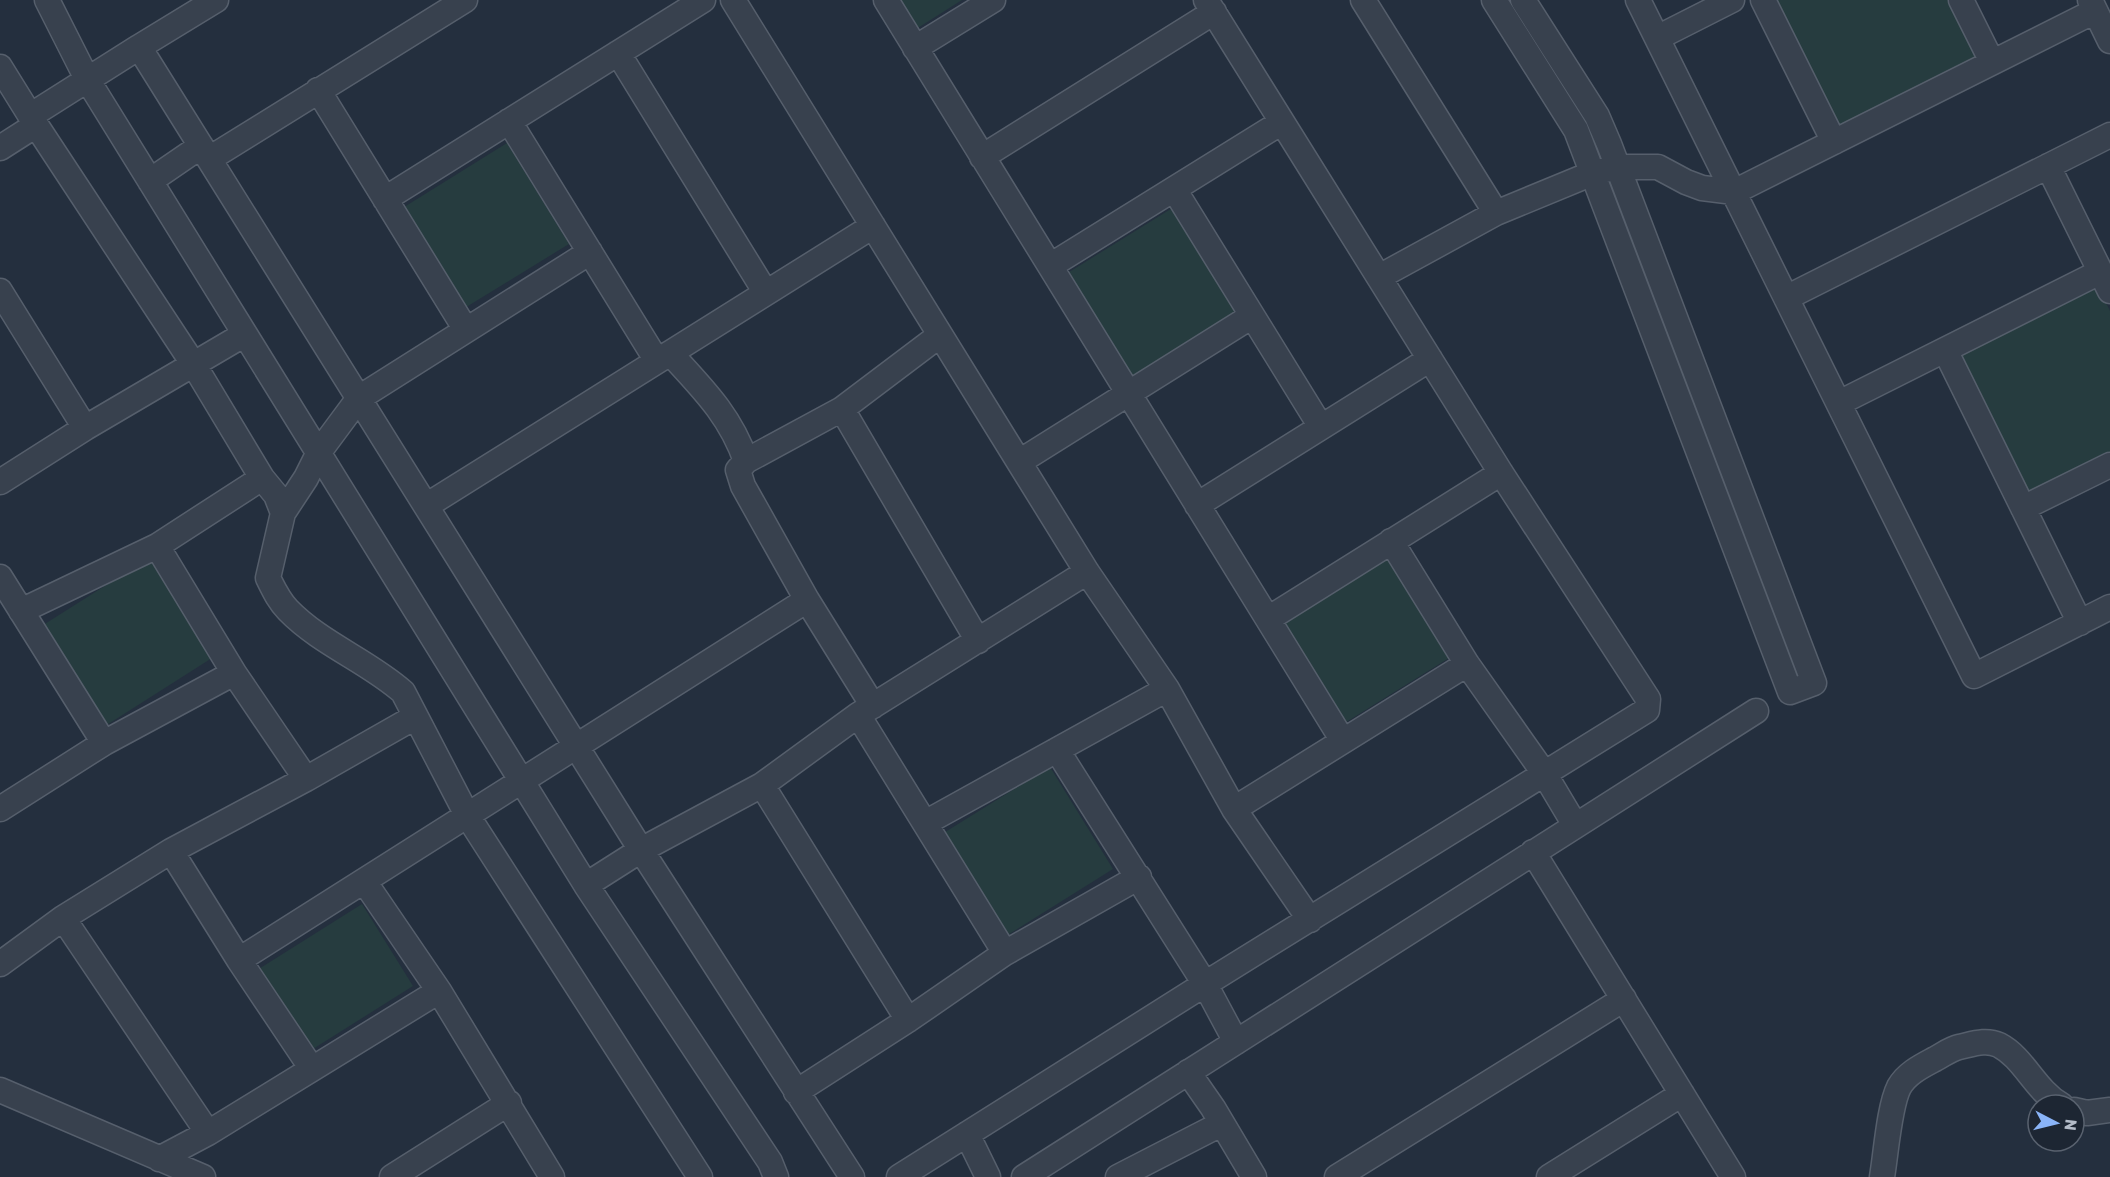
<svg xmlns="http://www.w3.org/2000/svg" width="2110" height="1177" viewBox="0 0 2110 1177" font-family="Rubik,sans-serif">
<rect width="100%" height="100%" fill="#242f3e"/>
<path fill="#263c3f" d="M894,0H962L913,31Z
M1773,0H1948L1978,61L1839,131Z
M507,143L569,244L463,309L401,209Z
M1174,207L1238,311L1130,378L1066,274Z
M2096,282L2110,311V455L2025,499L1953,354Z
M149,558L212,658L102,728L40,627Z
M1388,558L1449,658L1343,724L1282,624Z
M1050,767L1113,869L1006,936L942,834Z
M362,904L413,986L305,1054L254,972Z"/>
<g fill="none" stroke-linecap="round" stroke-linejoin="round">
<g stroke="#565f6c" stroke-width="27">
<path id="minor" d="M47,0L87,79L586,885L770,1162L776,1177
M216,0L139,47L641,850L852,1177
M733,0L1087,572L1167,689L1234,809L1310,920
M886,0L1343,741
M1363,0L1496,213
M1494,0L1576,130L1790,692L1814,683L1609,144L1597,116L1523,0
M1638,0L1974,676L2110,607
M1763,0L1834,142
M1961,0L1992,62
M2090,0L2110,41
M1657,38L1732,0
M915,48L993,0
M618,53L766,293
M0,67L36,125L194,365L262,478L276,495L283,513L268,578C274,590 279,601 288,610C321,644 368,661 403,692L467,815L700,1177
M318,90L466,330
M30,116L139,47
M509,121L657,361
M0,148L36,125
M982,157L1214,12
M209,159L465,0
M2048,166L2110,291
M150,181L201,146
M1174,189L1321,427
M385,199L703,0
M1050,266L1282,122
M1379,277L1496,213L1593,173L1617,167H1658L1686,182L1702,188L1734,192L2095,11
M0,291L85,428
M1786,298L2110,135
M1945,350L2080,623
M670,353C702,388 730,415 746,461
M1839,403L2100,272
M842,409L978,641
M1019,462L1252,316
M0,482L85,428L245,334
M1197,505L1430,359
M426,506L873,226
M2023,508L2110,465
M283,513L306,478L319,452L359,398L590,252
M1391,541L1467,664L1544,773L1569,815L1577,824
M157,546L234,673L306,779
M0,577L104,743
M21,611L157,546L262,478
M1268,619L1501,473
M873,706L807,600L743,486L738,470L746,461L842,409L940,335
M858,715L1005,953
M1057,750L1205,984L1236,1042
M762,785L908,1020
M0,809L104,743L234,673
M1234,809L1467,664
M925,823L1167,689
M171,851L239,960L312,1069
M1533,852L1733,1177
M364,881L439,991L552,1177
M586,885L641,850L762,785L858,715L1087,572
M63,918L208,1133
M239,960L807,600
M0,964L63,918L171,851L306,779L415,717
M1188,1072L1213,1108L1254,1177
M0,1090L203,1177
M796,1092L908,1020L1005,953L1139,877
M2074,1110L2087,1113L2110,1110
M967,1134L988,1177
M159,1159L208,1133L439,991
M392,1177L509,1103
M899,1177L1205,984L1647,710L1648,699L1501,473L1206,0
M1024,1177L1756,711
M1118,1177L1221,1124
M1337,1177L1624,999
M1549,1177L1682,1094
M1882,1177C1886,1154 1889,1107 1899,1087C1907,1073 1922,1066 1935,1059C1943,1055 1950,1049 1959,1047C1973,1044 1986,1039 1999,1045C2024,1058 2035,1090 2061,1105"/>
</g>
<use href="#minor" stroke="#38414e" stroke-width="24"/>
</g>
<g transform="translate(2056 1123) rotate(97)"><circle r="28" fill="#1d2633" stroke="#59626f" stroke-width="1.5"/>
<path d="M0-4.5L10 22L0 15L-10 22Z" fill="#8ab4f8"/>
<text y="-9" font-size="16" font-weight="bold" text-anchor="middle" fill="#b4bcc9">N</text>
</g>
</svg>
